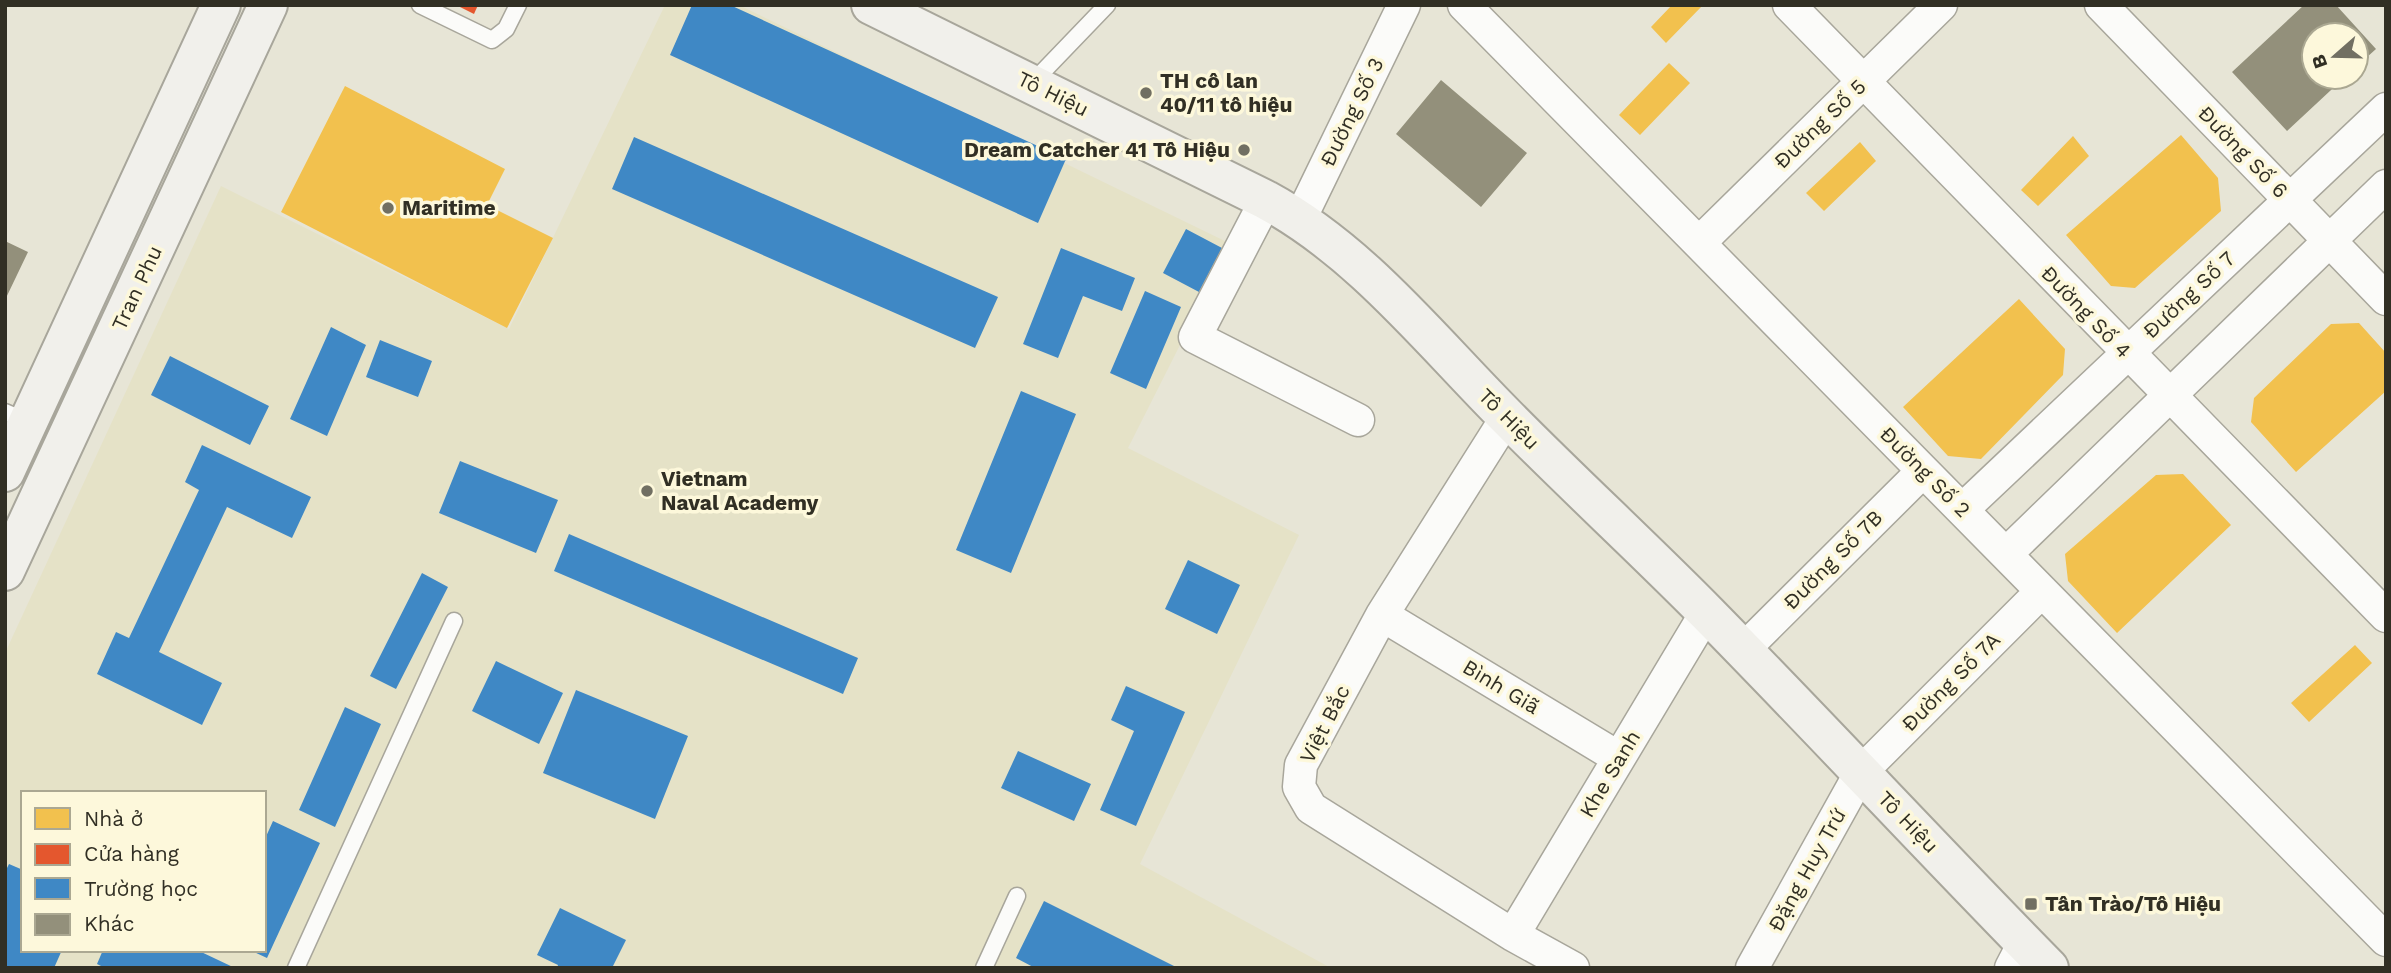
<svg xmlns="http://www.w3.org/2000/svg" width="2391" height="973" viewBox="0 0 2391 973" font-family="'Work Sans',sans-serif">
<rect width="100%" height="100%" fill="#e7e5d6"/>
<path fill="#e5e2c7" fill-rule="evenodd" d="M665,5H739L1231,244L1128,448L1299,535L1140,864L1331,968H5V653L221,186L509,329ZM23,793H264V950H23Z"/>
<path fill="#f2c14e" d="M1672,5H1703L1666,43L1651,27Z
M1669,63L1690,83L1640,135L1619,115Z
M345,86L505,169L487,205L553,238L507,328L281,212Z
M2181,135L2218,178L2221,211L2135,288L2111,286L2066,235Z
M2073,136L2089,156L2038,206L2021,190Z
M1860,142L1876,161L1824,211L1806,193Z
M2019,299L2065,349L2063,375L1981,459L1948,456L1903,407Z
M2359,323L2386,353V391L2296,472L2251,422L2254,398L2331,324Z
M2183,474L2231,525L2117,633L2068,581L2065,554L2156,475Z
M2355,645L2372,663L2309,722L2291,703Z"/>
<path fill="#e4572e" d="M456,5H478L474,14Z"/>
<path fill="#3f88c5" d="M692,5H730L1066,159L1038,223L670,55Z
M634,137L998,297L975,348L612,189Z
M1186,229L1222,248L1199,292L1163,273Z
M1061,248L1135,278L1122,311L1083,296L1058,358L1023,344Z
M1145,291L1181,307L1146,389L1110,373Z
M331,327L366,345L327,436L290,419Z
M380,340L432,361L418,397L366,377Z
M170,356L269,406L250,445L151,395Z
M1021,391L1076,414L1011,573L956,550Z
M202,445L311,497L292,538L227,507L159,652L222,683L202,725L97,674L116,632L129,638L199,490L185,482Z
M460,461L558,500L536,553L439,513Z
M569,534L858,658L843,694L554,571Z
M1188,560L1240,585L1217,634L1165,609Z
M422,573L448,587L396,689L370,676Z
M496,661L563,693L539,744L472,711Z
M1126,686L1185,712L1136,826L1100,810L1134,731L1111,720Z
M576,690L688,736L655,819L543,773Z
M345,707L381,724L335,827L299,810Z
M1018,751L1091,784L1074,821L1001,788Z
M273,821L320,843L267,958L250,950H264V841Z
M9,864L23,870V950H62L54,968H5V872Z
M1044,901L1178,968H1035L1016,958Z
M560,908L626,940L612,968H557L558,965L537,955Z
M103,950H197L235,968H105L97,964Z"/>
<path fill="#93907b" d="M2304,5H2336L2376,49L2356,67V35H2314V77H2345L2287,131L2232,72Z
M1441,80L1527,153L1481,207L1396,134Z
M5,241L28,252L5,300Z"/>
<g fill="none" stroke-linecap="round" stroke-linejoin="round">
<g stroke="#a8a69b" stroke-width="19">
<path id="lane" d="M420,5L492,40L506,29L518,5
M1032,83L1107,5
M5,412L28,422
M296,968L454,621
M984,968L1017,896"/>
</g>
<g stroke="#a8a69b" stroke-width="35">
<path id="street" d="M1464,5L2386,940
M1789,5L2386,616
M2101,5L2386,299
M1266,200L1195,337L1358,420
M1300,219L1404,5
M1699,243L1941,5
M1507,417L1382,615L1301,765L1299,787L1311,808L1513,935L1573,968
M1962,510L2386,109
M2006,554L2386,186
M1382,615L1619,758
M1743,650L1923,471
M1513,935L1706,613
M1752,968L1861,772L2042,591
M2011,968L2024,943"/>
</g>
<g stroke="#a8a69b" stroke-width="42">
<path id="secondary" d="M871,5L1266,200C1362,252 1431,341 1507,417C1573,484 1642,547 1708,614C1823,731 1934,851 2049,968
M5,472L221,5
M5,571L268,5"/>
</g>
<use href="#lane" stroke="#fbfbf9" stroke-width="16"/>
<use href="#street" stroke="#fbfbf9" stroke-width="32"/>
<use href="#secondary" stroke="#f1f0eb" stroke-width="38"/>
</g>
<g fill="#716f62" stroke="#fdf8db" stroke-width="2.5">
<circle cx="1146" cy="93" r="7"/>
<circle cx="1244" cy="150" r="7"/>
<circle cx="388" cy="208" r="7"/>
<circle cx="647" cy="491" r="7"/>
<rect x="2024" y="897" width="14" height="14" rx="3.5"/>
</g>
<g text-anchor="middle" stroke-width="7" stroke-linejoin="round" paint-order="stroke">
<g font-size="21" font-weight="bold" fill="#312f24" stroke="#fdf8db" text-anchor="start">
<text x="1160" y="88">TH cô lan<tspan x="1160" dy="24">40/11 tô hiệu</tspan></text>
<text x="1230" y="157" text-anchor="end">Dream Catcher 41 Tô Hiệu</text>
<text x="402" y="215">Maritime</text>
<text x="661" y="486">Vietnam<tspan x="661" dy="24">Naval Academy</tspan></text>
<text x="2045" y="911">Tân Trào/Tô Hiệu</text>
</g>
<g font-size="21" fill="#312f24" stroke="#fdf8db">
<text transform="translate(1053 94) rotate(26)" y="7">Tô Hiệu</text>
<text transform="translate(1352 112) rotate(-64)" y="7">Đường Số 3</text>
<text transform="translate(1820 124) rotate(-44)" y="7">Đường Số 5</text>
<text transform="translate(2243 152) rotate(46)" y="7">Đường Số 6</text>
<text transform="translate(137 288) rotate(-65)" y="7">Tran Phu</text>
<text transform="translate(2189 295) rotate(-43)" y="7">Đường Số 7</text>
<text transform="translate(2086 312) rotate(46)" y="7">Đường Số 4</text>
<text transform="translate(1509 419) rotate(45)" y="7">Tô Hiệu</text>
<text transform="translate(1925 472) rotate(45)" y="7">Đường Số 2</text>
<text transform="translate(1833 560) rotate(-45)" y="7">Đường Số 7B</text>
<text transform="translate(1951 682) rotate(-45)" y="7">Đường Số 7A</text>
<text transform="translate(1501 687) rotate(31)" y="7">Bình Giã</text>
<text transform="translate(1325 724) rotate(-63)" y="7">Việt Bắc</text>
<text transform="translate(1610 774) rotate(-59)" y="7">Khe Sanh</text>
<text transform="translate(1908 822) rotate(46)" y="7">Tô Hiệu</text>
<text transform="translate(1807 870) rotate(-61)" y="7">Đặng Huy Trứ</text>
</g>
</g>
<rect width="2391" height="973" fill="none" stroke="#312f24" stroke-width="14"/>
<rect x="21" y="791" width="245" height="161" fill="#fdf8db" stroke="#aba892" stroke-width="2"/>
<rect x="35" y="808" width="35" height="21" fill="#f2c14e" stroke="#aba892" stroke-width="2"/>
<text x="84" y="826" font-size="21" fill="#312f24">Nhà ở</text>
<rect x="35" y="844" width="35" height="21" fill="#e4572e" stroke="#aba892" stroke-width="2"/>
<text x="84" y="861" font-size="21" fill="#312f24">Cửa hàng</text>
<rect x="35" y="878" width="35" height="21" fill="#3f88c5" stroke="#aba892" stroke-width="2"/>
<text x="84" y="896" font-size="21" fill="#312f24">Trường học</text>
<rect x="35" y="914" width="35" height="21" fill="#93907b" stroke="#aba892" stroke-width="2"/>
<text x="84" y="931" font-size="21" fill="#312f24">Khác</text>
<g transform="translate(2335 56) rotate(250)"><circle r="33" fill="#fdf8db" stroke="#aba892" stroke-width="2"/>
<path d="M0-5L12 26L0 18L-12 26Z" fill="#716f62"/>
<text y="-10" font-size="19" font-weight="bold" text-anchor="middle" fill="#312f24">B</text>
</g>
</svg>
